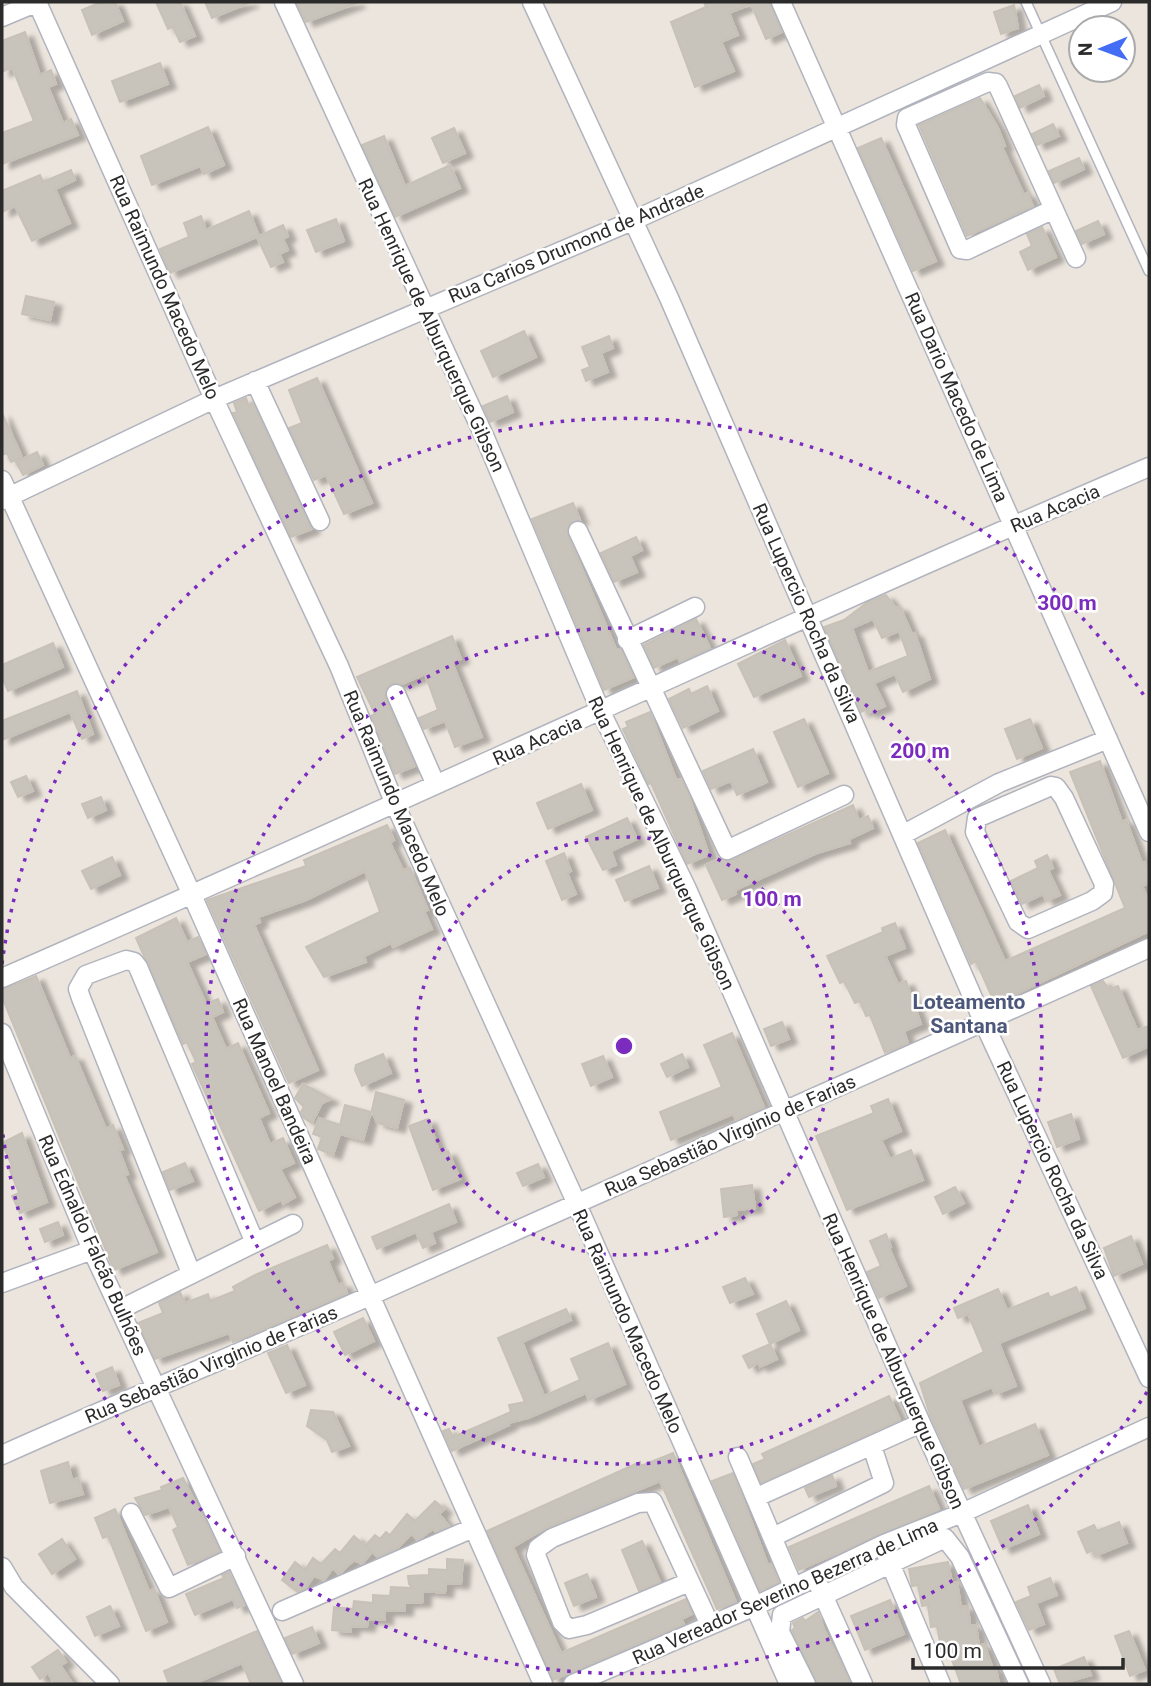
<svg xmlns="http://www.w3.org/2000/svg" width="1151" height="1686" viewBox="0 0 1151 1686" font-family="Roboto,sans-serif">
<defs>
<filter id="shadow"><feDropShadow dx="8" dy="4.5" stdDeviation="2" flood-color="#0004"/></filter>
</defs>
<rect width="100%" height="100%" fill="#ece5dd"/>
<path fill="#c8c3bb" stroke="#c7c1b7" stroke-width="2" fill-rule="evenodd" filter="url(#shadow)" d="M101,2H115L123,21L92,35L82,10Z
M156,2H180L195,36L180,42L173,27L168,29Z
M205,2H251L212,18Z
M296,2H357V3L306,22Z
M704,2H770L782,32L766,39L751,4L729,13L738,35L721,42L734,71L695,87L671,22L706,7Z
M1014,5L1018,28L1001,34L994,12Z
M25,32L40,75L51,70L56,84L48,87L63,123L71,119L78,135L2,164V133L34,121L12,67L2,72V41Z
M160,63L168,84L120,102L112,81Z
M1039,85L1044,96L1020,108L1015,96Z
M980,98L998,128L1005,146L1002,147L1024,195L1027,193L1033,206L967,236L919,125Z
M1053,124L1059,136L1037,145L1032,134Z
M208,127L224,165L204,174L200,166L152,185L141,156Z
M454,128L465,153L443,163L432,138Z
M384,136L405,186L450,165L460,188L395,217L362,145Z
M881,138L936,261L913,271L858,148Z
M1079,158L1084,169L1054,183L1049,171Z
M71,170L75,180L55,189L70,223L32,241L15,206L2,212V191L40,175L43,182Z
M249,211L259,236L283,225L288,236L283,239L288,250L279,254L283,262L271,267L257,237L170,273L160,249L189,237L184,223L201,216L206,230Z
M336,219L344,241L316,252L307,230Z
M1098,221L1104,234L1082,244L1076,231Z
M1042,227L1056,257L1028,270L1020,252L1032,246L1027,234Z
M26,296L54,302L50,320L22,314Z
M524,331L536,357L493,377L481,351Z
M609,336L613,348L601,353L608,372L586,381L582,370L590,367L582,347Z
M317,378L372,503L344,514L326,475L314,480L289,428L302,423L289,390Z
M507,396L513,412L490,422L483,406Z
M246,398L249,407L254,405L312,529L291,537L233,413L237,412L234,403Z
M2,413L22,457L11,462L7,453L2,455Z
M37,452L43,465L23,475L16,462Z
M573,503L580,520L569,524L568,536L616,649H621L634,677L604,690L532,519Z
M636,537L642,550L630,556L637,572L614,582L601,553Z
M886,595L896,608L900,607L912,634L915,633L930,679L903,692L895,674L874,683L885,706L869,713L867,709L861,712L824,627L844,620L868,602ZM873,619L882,638L899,631L908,656L868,672L852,628Z
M696,619L710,648L680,662L678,657L654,668L644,645Z
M452,636L461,659L452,662L482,737L455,747L445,721L424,729L419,718L438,710L425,674L402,684L392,683L387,688L385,698L415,766L395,774L371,716L375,714L357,677Z
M785,640L801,676L754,697L738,664Z
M53,643L63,667L8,691L2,677V665Z
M707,686L718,711L683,728L669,699L689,689L691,694Z
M77,691L93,734L82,739L70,712L2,740V721Z
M650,712L676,779L682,780L688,793L709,855L687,864L651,783L648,784L623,729L628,727L626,722Z
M804,719L828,773L798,787L774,732Z
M1030,719L1042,748L1017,759L1005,729Z
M753,749L767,782L737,795L731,781L711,789L703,771Z
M1100,761L1122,822L1126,820L1142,863L1145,862L1149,874V883L1142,886L1149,902V931L995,1004L976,961L971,964L918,843L945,830L1005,961L1125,908L1070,772Z
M26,776L33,791L18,797L11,782Z
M581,784L592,810L548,829L537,803Z
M101,797L106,810L88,818L82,804Z
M853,805L859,820L868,816L873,828L849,839L850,843L817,853L735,890L736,894L722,900L706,865L720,859L732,860Z
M627,818L637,839L611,851L616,865L603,870L586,837Z
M387,825L394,840L390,843L403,870L410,868L428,910L424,911L432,929L393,947L391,943L364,956L366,962L324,977L306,947L380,912L365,871L306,900L258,917L260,922L254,925L318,1070L289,1083L207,900L306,866L304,860Z
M564,853L571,871L567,873L576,894L562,900L546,861Z
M1047,855L1053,868L1048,870L1060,895L1046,901L1043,894L1022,904L1011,881L1038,868L1035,861Z
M112,857L120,875L91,889L82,871Z
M649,866L658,888L625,901L616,880Z
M176,918L187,942L198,937L206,954L187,962L206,1004L218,999L223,1012L212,1017L226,1049L238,1043L269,1113L259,1118L270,1144L283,1138L294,1163L280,1169L295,1197L283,1204L281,1200L259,1211L192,1064L196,1062L187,1042L183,1044L136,938Z
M895,923L905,948L885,956L898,984L906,981L921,1024L904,1031L908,1043L885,1053L870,1015L866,1016L860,1001L855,1003L844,981L840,983L827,956L883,932L882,928Z
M36,976L70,1058L75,1056L106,1129L113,1125L123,1149L119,1150L128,1174L124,1175L157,1252L114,1270L2,997V990Z
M1103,981L1109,989L1118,986L1137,1030L1149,1026V1046L1123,1058L1091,986Z
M782,1022L789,1039L771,1046L764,1029Z
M732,1033L764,1107L736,1120L733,1114L671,1140L660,1112L722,1087L704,1045Z
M383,1054L391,1073L362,1086L355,1070L356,1065Z
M682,1054L688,1067L667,1077L661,1064Z
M603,1056L612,1077L591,1086L582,1064Z
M303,1084L331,1099L322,1103L312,1123L304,1118L301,1112L304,1107L295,1098Z
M376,1092L404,1100L397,1128L377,1123L372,1110Z
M888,1099L901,1131L881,1140L890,1159L911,1150L923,1180L847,1210L816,1136L874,1113L871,1106Z
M345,1105L371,1112L363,1140L340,1134L333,1155L318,1149L322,1137L313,1134L319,1118L340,1125Z
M1071,1114L1079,1139L1057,1147L1048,1122Z
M428,1119L440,1154L448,1151L460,1179L433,1190L409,1126Z
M22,1133L47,1202L20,1213L12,1196L19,1193L9,1168L12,1166L2,1143Z
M185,1163L193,1181L170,1190L163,1172Z
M538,1164L544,1177L523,1186L517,1173Z
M752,1185L755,1208L737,1210V1215L724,1217L721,1189Z
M955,1187L964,1203L943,1214L935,1197Z
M449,1204L456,1222L431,1232L435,1243L423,1248L416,1232L377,1249L372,1237Z
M58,1222L63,1235L45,1242L40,1229Z
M886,1234L891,1247L889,1248L906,1286L879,1298L867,1272L881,1266L870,1241Z
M1131,1236L1142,1264L1114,1276L1104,1248Z
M327,1245L333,1258L328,1261L338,1285L343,1283L347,1293L233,1342L229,1333L155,1359L138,1323L163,1313L159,1303L180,1292L185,1303L208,1294L210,1301L235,1291L233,1287L255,1275Z
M745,1278L753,1294L730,1303L723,1287Z
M1076,1287L1085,1308L999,1343L1016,1386L995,1394L992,1387L960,1400L979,1447L1035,1424L1048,1455L964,1489L930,1415L920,1383L984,1352L968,1314L958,1318L954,1308L998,1289L1007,1310L1048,1293L1050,1298Z
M786,1301L799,1330L770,1344L757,1314Z
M566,1309L571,1320L522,1342L544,1396L580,1380L571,1359L608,1343L625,1384L589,1400L586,1393L528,1418L508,1423L509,1425L452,1451L443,1431L449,1429L453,1437L511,1412L509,1405L525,1402L498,1338Z
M363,1318L374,1341L345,1355L334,1332Z
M770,1344L777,1359L760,1367L758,1363L749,1368L743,1356Z
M287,1345L305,1385L286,1393L268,1353Z
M112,1367L119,1385L103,1391L96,1374Z
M889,1396L900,1420L761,1483L753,1464L765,1459L762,1454Z
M311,1410L333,1412L349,1446L332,1452L327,1440L307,1426Z
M673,1453L736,1602L717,1609L660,1481L548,1527L513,1547L561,1653L686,1599L692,1614L681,1619L684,1624L553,1680L487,1531L640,1462L641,1466Z
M68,1462L72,1480L78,1478L83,1494L50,1503L41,1471Z
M733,1473L768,1565L771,1564L779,1582L760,1591L712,1481Z
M832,1475L836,1486L809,1497L805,1488Z
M183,1478L220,1551L188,1565L173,1530L178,1527L169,1507L145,1515L135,1498L162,1490L161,1487Z
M929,1486L939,1509L799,1570L789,1547Z
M435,1501L444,1509L439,1514L449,1526L436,1532L433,1529L418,1540L411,1534L398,1548L378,1557L365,1546L375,1535L380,1539L386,1532L390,1535L407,1514L415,1521Z
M1028,1505L1039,1534L1003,1549L991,1521Z
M115,1509L149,1591L154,1589L167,1622L146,1631L108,1536L103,1538L95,1518Z
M1119,1522L1127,1543L1095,1556L1093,1550L1087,1553L1078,1532L1094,1525L1097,1531Z
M354,1536L372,1552L362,1564L354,1560L339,1574L333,1568L324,1580L314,1576L305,1589L298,1592L282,1580L295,1562L305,1570L313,1558L321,1564L335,1549L340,1553Z
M62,1539L75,1559L52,1574L39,1554Z
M642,1541L660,1582L639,1591L622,1550Z
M447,1559L463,1560L461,1584L446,1583L445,1593L423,1591V1602L405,1603V1611H385V1620L368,1619L367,1627L351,1626V1632L332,1630L334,1607L353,1609L354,1601L373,1603V1595L390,1596L391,1587L413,1588L409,1584L408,1576L429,1575V1569L447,1570Z
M948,1562L952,1583L957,1582L961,1607L968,1606L970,1626L976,1625L979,1646L984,1644L993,1669L996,1668L999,1684H961L947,1647L941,1648L937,1626L931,1627L928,1605L922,1606L918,1585L912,1586L909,1569Z
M229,1572L245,1605L237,1608L233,1599L195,1615L186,1594L224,1578L222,1575Z
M587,1574L596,1597L574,1606L565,1583Z
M1050,1578L1057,1595L1036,1603L1044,1624L1029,1630L1016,1602L1031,1596L1028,1587Z
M890,1600L904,1634L865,1650L851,1616Z
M110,1606L119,1626L95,1636L87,1617Z
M818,1612L824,1629L851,1684H817L792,1630L795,1628L793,1623L803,1618L805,1621Z
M312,1627L319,1643L292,1654L285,1638Z
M257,1631L282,1684H251L242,1663L200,1681L201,1684H169L164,1671Z
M1129,1631L1145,1670L1130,1676L1115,1636Z
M58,1650L66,1662L60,1665L73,1684H55L48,1673L40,1679L32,1667Z
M1084,1657L1091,1675L1060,1684L1054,1669Z"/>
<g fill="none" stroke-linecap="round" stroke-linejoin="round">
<g stroke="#b1b4be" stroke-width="12">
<path id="service" d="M1026,2L1149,271"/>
</g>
<g stroke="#b1b4be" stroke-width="21">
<path id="minor" d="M37,2L214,399L339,666L394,802L576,1202L789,1684
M284,2L486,440L601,712L687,889L921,1423L1041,1684
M532,2L669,298L983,1021L1149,1378
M781,2L1149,832
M2,17L38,2
M1054,209L967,250L960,249L906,125L907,118L988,82L996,83L998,86L1076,258
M255,381L320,521
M2,480L192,895L543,1684
M2,500L214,399L632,221L1112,2
M578,531L727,850L844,795
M627,640L695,607
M396,694L435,783
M1051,786L1056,787L1064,798L1104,884L1103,893L1092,901L1028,929L1018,922L975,832L977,818Z
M904,834L999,783L1108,739
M2,978C386,811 764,632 1149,467
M2,1033L92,1250L294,1684
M191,1273L81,998L78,989L86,975L126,960L134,962L138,967L255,1243
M2,1283L92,1250
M121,1309L293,1224
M2,1455C124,1400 249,1349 372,1295C632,1180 890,1062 1149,948
M738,1457L790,1579
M757,1497L921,1423
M131,1513L169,1588L236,1556
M773,1537L884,1483L872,1446
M887,1556L941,1684
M2,1567L14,1587L110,1684
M689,1582L587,1625L569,1629L562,1622L536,1555L538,1548L552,1538L638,1503L653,1502L710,1625
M819,1586L863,1684
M282,1611L473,1528
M573,1684L753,1607L884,1544L962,1513L1149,1427
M806,1684L780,1632L782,1615L945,1538L960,1557L1019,1684"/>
</g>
<use href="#service" stroke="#fff" stroke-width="9"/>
<use href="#minor" stroke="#fff" stroke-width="18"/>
</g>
<g fill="none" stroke="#7b2cbf" stroke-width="3.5" stroke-dasharray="3.5 7">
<circle cx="624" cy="1046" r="209"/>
<circle cx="624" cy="1046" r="418"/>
<path d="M1147 1392A627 627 0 0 1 2 1128M2 964A627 627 0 0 1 1147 700"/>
</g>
<g text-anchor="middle" stroke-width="5" stroke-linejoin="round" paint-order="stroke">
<g font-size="19" fill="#2b2b2b" stroke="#fff">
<text transform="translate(576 243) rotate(-23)" y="7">Rua Carios Drumond de Andrade</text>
<text transform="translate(165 287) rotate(66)" y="7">Rua Raimundo Macedo Melo</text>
<text transform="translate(432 325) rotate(65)" y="7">Rua Henrique de Alburquerque Gibson</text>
<text transform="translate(957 397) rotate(66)" y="7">Rua Dario Macedo de Lima</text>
<text transform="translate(1055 508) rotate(-23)" y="7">Rua Acacia</text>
<text transform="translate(807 613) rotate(66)" y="7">Rua Lupercio Rocha da Silva</text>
<text transform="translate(537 740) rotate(-24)" y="7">Rua Acacia</text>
<text transform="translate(397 803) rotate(67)" y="7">Rua Raimundo Macedo Melo</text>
<text transform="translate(662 843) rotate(65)" y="7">Rua Henrique de Alburquerque Gibson</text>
<text transform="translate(275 1081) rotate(66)" y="7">Rua Manoel Bandeira</text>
<text transform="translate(730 1135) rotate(-24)" y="7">Rua Sebastião Virginio de Farias</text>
<text transform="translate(1053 1170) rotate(65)" y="7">Rua Lupercio Rocha da Silva</text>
<text transform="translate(93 1245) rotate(66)" y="7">Rua Ednaldo Falcão Bulhões</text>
<text transform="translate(628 1321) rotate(66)" y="7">Rua Raimundo Macedo Melo</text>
<text transform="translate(894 1361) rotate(66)" y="7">Rua Henrique de Alburquerque Gibson</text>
<text transform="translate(211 1364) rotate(-23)" y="7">Rua Sebastião Virginio de Farias</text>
<text transform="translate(785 1591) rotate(-24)" y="7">Rua Vereador Severino Bezerra de Lima</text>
</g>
<g font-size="21" font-weight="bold" fill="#4c577a" stroke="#fff">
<text x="969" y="1009">Loteamento<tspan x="969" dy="24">Santana</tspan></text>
</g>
</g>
<circle cx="624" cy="1046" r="10" fill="#7b2cbf" stroke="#fff" stroke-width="3.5"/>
<g font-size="21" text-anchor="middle" font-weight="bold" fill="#7b2cbf" stroke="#fff" stroke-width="5" stroke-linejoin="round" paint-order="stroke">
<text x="1067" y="610">300 m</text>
<text x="920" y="758">200 m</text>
<text x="772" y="906">100 m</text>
</g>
<rect width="1151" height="1686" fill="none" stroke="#2b2b2b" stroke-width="7"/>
<g transform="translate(1102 49) rotate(269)"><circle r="33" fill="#ffffff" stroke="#aaaaaa" stroke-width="2"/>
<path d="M0-5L12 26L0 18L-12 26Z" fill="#426df4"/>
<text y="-10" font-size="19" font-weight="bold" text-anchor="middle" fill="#2b2b2b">N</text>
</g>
<path d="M913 1658v10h210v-10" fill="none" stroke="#2b2b2b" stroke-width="3.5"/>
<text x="923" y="1658" font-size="21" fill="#2b2b2b" stroke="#ffffff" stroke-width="5" paint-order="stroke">100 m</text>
</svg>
